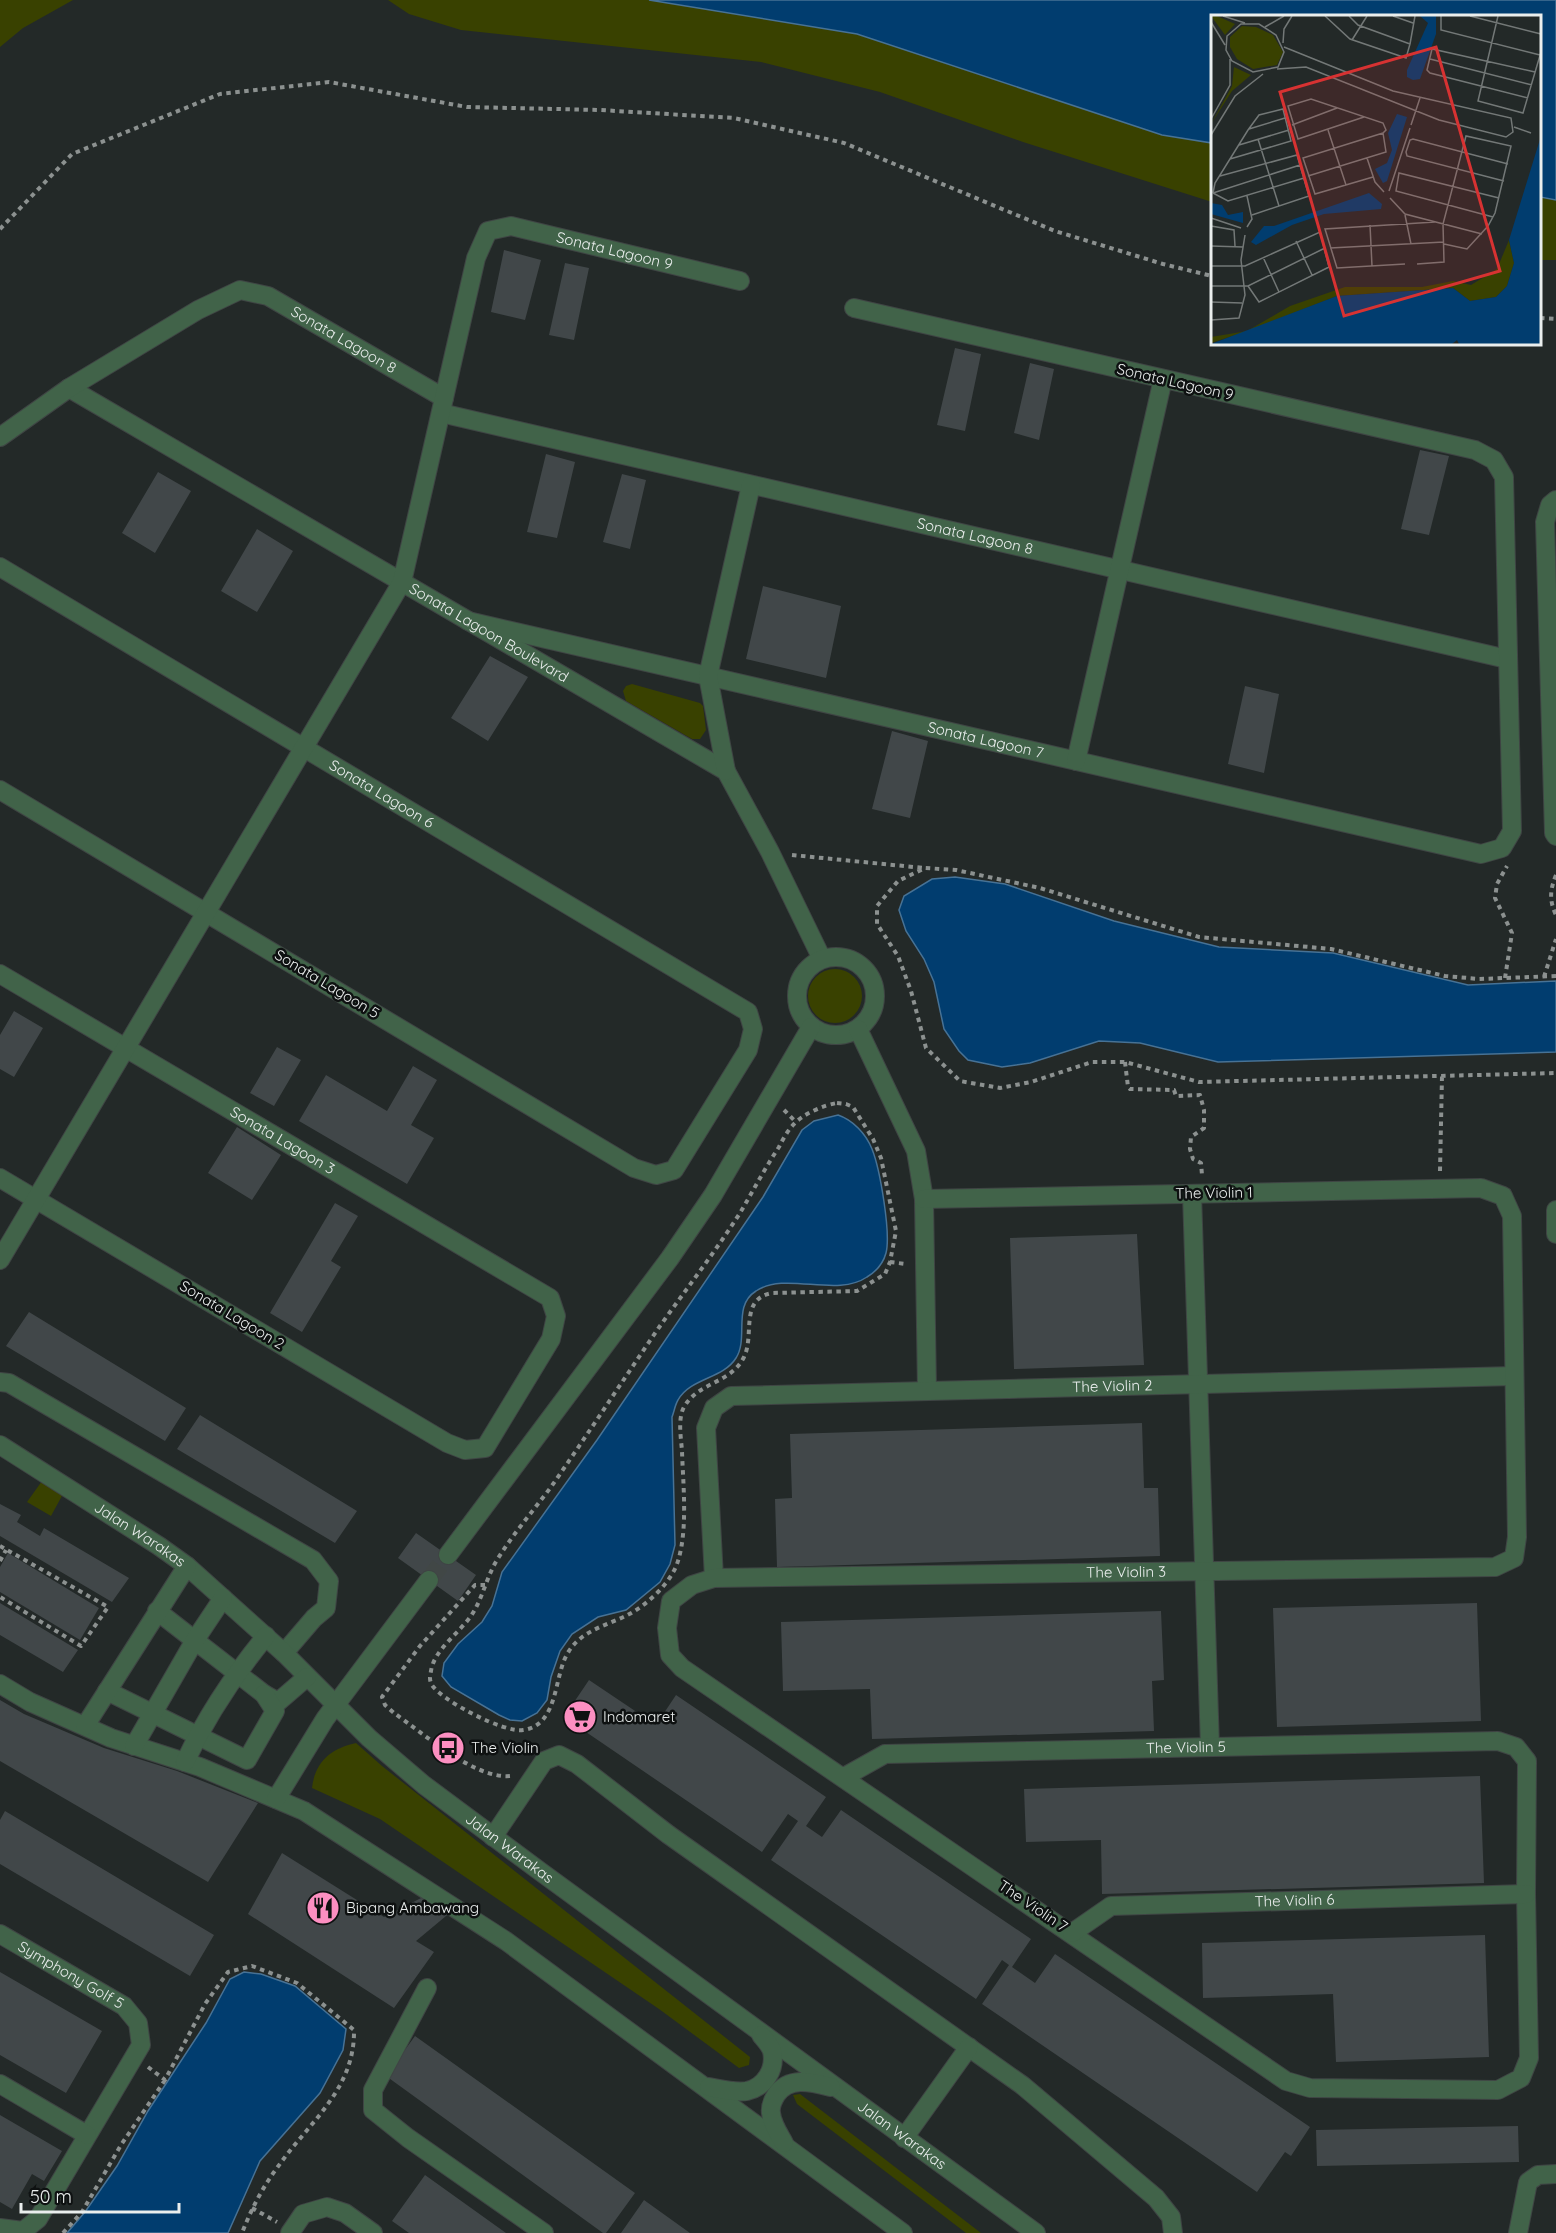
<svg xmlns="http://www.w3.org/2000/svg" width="1556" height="2233" viewBox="0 0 1556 2233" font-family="Quicksand,sans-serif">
<rect width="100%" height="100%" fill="#232928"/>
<path fill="#394100" d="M0,0H73L23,28L0,47Z
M388,0H649L857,34L1162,135L1212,143V202L1023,142L880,92L761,62L461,30L409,14Z
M1540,197L1556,200V260H1540Z
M632,684L700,703L703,706L706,730L700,739H692L626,701L623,691L626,686Z
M808 996a27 27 0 1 1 54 0a27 27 0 1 1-54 0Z
M42,1481L63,1494L51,1516L27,1502Z
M356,1743L382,1766L750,2057L749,2065L739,2068L659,2009L380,1819L312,1788C315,1761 332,1748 356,1743Z
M800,2094L981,2233H966L797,2104L793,2095Z"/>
<path fill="#013d6f" stroke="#477295" stroke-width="1.5" d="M649,0H1556V200L1540,197V16H1212V143L1162,135L857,34Z
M955,877L1005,884L1114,921L1219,947L1333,953L1468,985L1556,981V1052L1218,1062L1140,1043L1099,1041L1030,1063L1002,1067L968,1060L959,1051L944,1029L934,982L924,959L906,931L899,910L904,896L932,879Z
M838,1115C853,1120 866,1134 872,1149C880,1169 891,1233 886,1253C883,1264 877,1271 867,1277C836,1298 786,1271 756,1291C732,1306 749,1338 736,1358C723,1379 690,1378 678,1400C675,1405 674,1412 672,1417L675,1545L670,1564L660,1582L626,1610L598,1617L572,1634L560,1651L551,1677L547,1700L537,1713L522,1721L510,1720L499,1715L451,1687L442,1676L444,1663L458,1644L482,1622L492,1606L502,1572L597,1440L763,1197L802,1130L814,1121Z
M244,1972L261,1974L295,1986L346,2029L343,2050L320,2093L260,2161L228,2233H67L85,2212L117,2166L148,2111L206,2023L230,1979Z"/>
<path fill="#414749" d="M504,250L541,260L525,320L491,312Z
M565,263L589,268L574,340L549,335Z
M955,348L981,354L965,431L937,425Z
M1030,363L1054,369L1039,440L1014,433Z
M1420,450L1449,456L1429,535L1401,529Z
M546,454L575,462L557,538L527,532Z
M158,472L191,491L155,553L122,533Z
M622,474L646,480L630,549L603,542Z
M257,529L293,551L257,612L221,591Z
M763,586L841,606L826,678L746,659Z
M490,656L528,677L488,741L451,718Z
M1245,686L1279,694L1264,773L1228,764Z
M892,731L928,741L910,818L872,809Z
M14,1011L43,1028L14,1077L0,1069V1035Z
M277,1047L301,1060L274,1106L250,1093Z
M413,1066L437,1080L411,1125L434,1138L407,1184L299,1121L326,1075L387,1111Z
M237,1127L281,1155L252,1200L208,1173Z
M335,1203L358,1216L331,1261L341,1267L302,1332L270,1313Z
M1137,1234L1144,1365L1014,1369L1010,1238Z
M29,1312L186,1408L165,1441L6,1346Z
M200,1415L357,1511L335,1543L177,1449Z
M1142,1423L1144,1488H1158L1160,1556L777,1567L775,1499L792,1498L790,1434Z
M0,1504L21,1515L17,1522L40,1536L44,1528L129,1578L112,1602L0,1536Z
M416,1533L476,1575L458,1601L398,1558Z
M8,1553L99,1608L80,1640L0,1592V1567Z
M0,1603L78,1650L63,1672L0,1635Z
M1477,1603L1481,1721L1277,1727L1273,1608Z
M1161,1611L1164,1680L1152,1681L1154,1731L872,1739L870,1689L783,1691L781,1622Z
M589,1680L656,1725L676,1695L826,1797L806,1826L822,1837L841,1810L1031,1939L1012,1967L1035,1983L1055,1954L1310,2127L1291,2156L1285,2152L1257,2192L982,2004L1009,1965L1002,1960L976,1999L771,1860L798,1821L788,1814L762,1852L564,1717Z
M0,1700L24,1714L104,1748L177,1771L258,1803L208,1882L0,1761Z
M1480,1776L1484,1883L1102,1894L1101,1840L1026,1842L1024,1789Z
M5,1811L214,1935L190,1976L0,1864V1820Z
M282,1853L384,1917L427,1895L452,1911L416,1941L434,1952L394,2008L248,1914Z
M1485,1935L1489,2057L1336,2062L1333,1994L1203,1998L1202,1943Z
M0,1972L102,2031L66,2093L0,2055Z
M415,2036L635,2193L606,2233H603L386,2076Z
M0,2115L62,2151L44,2181L32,2174L12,2209L0,2202Z
M1518,2126L1519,2162L1317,2166L1316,2130Z
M425,2175L506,2233H409L392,2221Z
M644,2200L690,2233H621Z"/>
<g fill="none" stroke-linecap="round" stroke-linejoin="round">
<path stroke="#414746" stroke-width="18" stroke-dasharray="18 9" stroke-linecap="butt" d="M429,1580L448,1555"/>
<g stroke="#3f4544" stroke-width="20">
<g id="minor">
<path id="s1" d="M69,388L726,771L770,852L822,959"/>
<path id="s2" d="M441,413L1507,659"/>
<path id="s3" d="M0,437L69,388L198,310L240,290L268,296L444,398"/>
<path d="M1556,500L1550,505L1545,522L1554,833L1556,836"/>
<path id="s4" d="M0,567L748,1012L753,1029L748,1050L674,1170L656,1175L634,1168L0,790"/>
<path id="s5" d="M468,621L1481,854L1502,848L1512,831L1504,477L1494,460L1475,450L854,308"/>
<path d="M1076,761L1163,379"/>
<path d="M726,771L708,676L751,485"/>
<circle cx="836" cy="996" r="39"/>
<path id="s6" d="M0,974L550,1298L556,1316L551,1339L485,1448L465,1450L447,1443L0,1178"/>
<path d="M858,1029L916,1151L924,1199L927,1391"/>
<path d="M1192,1194L1210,1747"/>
<path d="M1556,1210V1234"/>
<path id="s7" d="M0,1260L402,582L476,258L488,231L511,226L740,281"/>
<path d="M0,1382L9,1383L313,1560L329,1581L326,1608L314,1618L284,1653"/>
<path id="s8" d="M0,1445L159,1546L187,1566L284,1653L369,1738L424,1785L541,1872L1036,2233"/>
<path d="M448,1555L670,1258L713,1195L811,1027"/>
<path id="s9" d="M714,1578L706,1428L714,1408L731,1396L1514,1376"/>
<path d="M157,1611L264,1694L278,1702L307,1677"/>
<path d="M0,1684L30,1702L111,1738L200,1767L304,1811L506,1941L903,2233"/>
<path d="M107,1691L247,1760L275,1711L264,1694"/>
<path d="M85,1726L187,1566"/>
<path d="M134,1746L195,1640L223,1598"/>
<path d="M185,1762C206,1717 234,1675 266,1636"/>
<path id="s10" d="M844,1777L885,1754L1498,1741L1516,1747L1527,1761L1526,1894L1529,2058L1521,2078L1498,2090L1310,2088L1286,2081L682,1668L670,1655L667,1628L671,1601L692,1585L714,1578L1495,1567L1514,1558L1517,1537L1512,1216L1503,1196L1481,1188L924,1199"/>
<path d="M276,1799L325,1719L429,1580"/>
<path d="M493,1837L544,1761L559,1755L577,1764L669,1835L1022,2085L1156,2198L1171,2217L1173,2233"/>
<path id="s11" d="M1072,1933L1111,1906L1526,1894"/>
<path id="s12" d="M0,1934L124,2006L138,2023L141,2045L38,2219L23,2231L0,2228"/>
<path d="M427,1988L373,2090V2110L408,2138L544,2233"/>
<path d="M0,2084L87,2135"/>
<path d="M709,2087C720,2089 735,2093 747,2091C765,2087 776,2069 772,2051C770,2045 765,2040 761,2035"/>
<path d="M904,2138L969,2047"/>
<path d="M784,2143C779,2134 772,2124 771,2113C770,2107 773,2100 776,2095C789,2076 811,2082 831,2087"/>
<path d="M290,2233L303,2214L327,2207L345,2213L373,2233"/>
<path d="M1518,2233L1528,2182L1538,2175L1556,2174"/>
</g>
</g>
<path stroke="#8c9190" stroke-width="4" stroke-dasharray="4.5 4.5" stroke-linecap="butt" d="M0,229L72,154L220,94L329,82L467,107L600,110L734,118L844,143L1055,231L1163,264L1212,276
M1540,318L1556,319
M792,855L924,868
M1556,875C1550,890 1549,900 1556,915
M1556,976L1479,979L1445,976L1331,949L1199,937L1040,888L956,870L925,868L898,881L877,906V924L898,956L911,991L926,1048L960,1081L1000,1088L1031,1082L1092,1062H1125L1199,1082L1556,1073
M1544,977L1556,939
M1505,978L1512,933L1495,898L1497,884L1507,866
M1125,1062L1128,1087L1130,1089L1174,1090L1176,1096L1200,1095L1204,1110V1128L1191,1137L1190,1149L1193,1159L1201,1163L1202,1175
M837,1103L846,1104L853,1107L873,1139L881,1158L896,1231L890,1262L885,1274L857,1291L772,1293C739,1299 755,1335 744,1357C731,1384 696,1382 683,1409C678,1421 681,1438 682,1451C683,1484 688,1529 678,1561C672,1581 651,1601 633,1612C611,1625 584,1628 569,1651C553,1674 560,1725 523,1730C504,1733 442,1701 432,1685C429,1680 430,1676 431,1671C434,1650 459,1633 471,1616C483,1598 486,1578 497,1560C513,1534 533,1511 551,1487C588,1434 623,1380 660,1326C687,1288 715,1252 740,1213C753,1191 765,1168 779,1147C783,1139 788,1130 794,1124C803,1114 824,1105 837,1103Z
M784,1110L796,1122
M1440,1171L1442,1076
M890,1262L906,1264
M0,1546L108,1607L81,1646L0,1597
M0,1561L6,1550
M485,1585H475L420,1646L382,1697L385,1705L394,1713C423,1733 474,1779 510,1776
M148,2067L165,2080L205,2004L228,1972L252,1966L297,1983L354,2030C355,2090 308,2123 277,2168C262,2188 251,2210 242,2233
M252,2208L277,2222
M63,2233L82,2212L121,2145L165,2080"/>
<use href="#minor" stroke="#416349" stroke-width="18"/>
</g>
<defs>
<g id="supermarket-disc" transform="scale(1.725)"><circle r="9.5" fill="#fc8fc1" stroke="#0e1111"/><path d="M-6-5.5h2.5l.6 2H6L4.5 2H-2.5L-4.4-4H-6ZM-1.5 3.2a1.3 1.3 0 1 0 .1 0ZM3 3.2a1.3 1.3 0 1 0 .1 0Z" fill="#111"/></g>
<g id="bus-disc" transform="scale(1.725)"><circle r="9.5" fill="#fc8fc1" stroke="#0e1111"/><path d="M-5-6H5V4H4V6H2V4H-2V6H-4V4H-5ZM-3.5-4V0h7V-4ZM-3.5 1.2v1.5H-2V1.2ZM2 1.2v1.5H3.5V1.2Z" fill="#111"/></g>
<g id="restaurant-disc" transform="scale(1.725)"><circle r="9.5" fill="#fc8fc1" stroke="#0e1111"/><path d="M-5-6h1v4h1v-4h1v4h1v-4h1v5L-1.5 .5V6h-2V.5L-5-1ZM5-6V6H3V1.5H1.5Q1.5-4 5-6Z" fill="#111"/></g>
</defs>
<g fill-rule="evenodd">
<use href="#supermarket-disc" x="580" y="1717"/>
<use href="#bus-disc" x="448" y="1748"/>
<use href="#restaurant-disc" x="323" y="1908"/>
</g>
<g text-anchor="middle" stroke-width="5" stroke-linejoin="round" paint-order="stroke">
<g font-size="15" fill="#eaeeed" stroke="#0e1111">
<text dy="5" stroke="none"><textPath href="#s7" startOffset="1280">Sonata Lagoon 9</textPath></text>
<text dy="5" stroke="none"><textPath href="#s3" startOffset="398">Sonata Lagoon 8</textPath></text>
<text transform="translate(1175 382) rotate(13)" y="5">Sonata Lagoon 9</text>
<text dy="5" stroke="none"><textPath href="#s2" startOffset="548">Sonata Lagoon 8</textPath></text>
<text dy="5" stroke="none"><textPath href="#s1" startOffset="486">Sonata Lagoon Boulevard</textPath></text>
<text dy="5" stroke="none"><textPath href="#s5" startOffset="531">Sonata Lagoon 7</textPath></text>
<text dy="5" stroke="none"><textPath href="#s4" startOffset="444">Sonata Lagoon 6</textPath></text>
<text transform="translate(327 984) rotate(31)" y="5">Sonata Lagoon 5</text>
<text dy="5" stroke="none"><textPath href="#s6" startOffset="328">Sonata Lagoon 3</textPath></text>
<text transform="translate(1214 1193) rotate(-1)" y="5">The Violin 1</text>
<text transform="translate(232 1315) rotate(31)" y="5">Sonata Lagoon 2</text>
<text dy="5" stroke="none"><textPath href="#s9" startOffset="574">The Violin 2</textPath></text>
<text dy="5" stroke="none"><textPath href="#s8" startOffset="166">Jalan Warakas</textPath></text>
<text dy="5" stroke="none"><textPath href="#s10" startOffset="2520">The Violin 3</textPath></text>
<text dy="5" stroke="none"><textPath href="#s10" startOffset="348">The Violin 5</textPath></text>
<text dy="5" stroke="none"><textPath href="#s8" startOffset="652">Jalan Warakas</textPath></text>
<text dy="5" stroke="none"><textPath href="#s11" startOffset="231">The Violin 6</textPath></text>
<text transform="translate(1033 1906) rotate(34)" y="5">The Violin 7</text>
<text dy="5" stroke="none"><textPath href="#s12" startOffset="82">Symphony Golf 5</textPath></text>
<text dy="5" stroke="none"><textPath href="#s8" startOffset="1138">Jalan Warakas</textPath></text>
</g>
<g font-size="15" fill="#eaeeed" stroke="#0e1111" text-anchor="start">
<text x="603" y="1722">Indomaret</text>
<text x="471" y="1753">The Violin</text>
<text x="346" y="1913">Bipang Ambawang</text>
</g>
</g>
<g transform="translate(1211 15)">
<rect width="330" height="330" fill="#232928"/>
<path d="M0,1H6L24,9L14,20ZM31,11L45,12L62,20L72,37L66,50L42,54L26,44L19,32V22ZM23,52L40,60L21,76L0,109L21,71ZM298,225L303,248L296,271L285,282L259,286L242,273L126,281L34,317L0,328V322L36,316L79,291L134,272H211L242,266L260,270L286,254Z" fill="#394100"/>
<path d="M209,1H225V19L209,64L202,65L196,62V55L217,8ZM186,99L196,102L176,166L172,168L164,154L176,148L181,135L177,118ZM330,121V329H248L246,325L241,329H0L126,281L242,273L259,286L285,282L296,271L303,248L298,225ZM158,178L171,189L170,194L113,199L81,210L45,230L40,227L53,211H63ZM0,188L11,190L17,200L32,197V208L0,199Z" fill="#013d6f"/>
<path fill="none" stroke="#737877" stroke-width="1.5" d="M12,1L34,8M114,1L139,24L195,43L199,29L147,10L138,1M182,1L202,8M230,1V15L329,40M259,1L330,19M287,1L267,86L312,98L330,37M0,7L14,30M30,9H48L65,20L73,37L67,52L42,57L21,46L15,35L16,21ZM54,12L73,1M141,25L156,1M72,28L73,14L81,1M199,29L204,1M219,44L321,70M66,54L95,52L228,105L295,122L302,117L300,103L182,76L73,32M317,83L219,58L216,55L221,34L324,57M153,102L87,124L77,91L100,84L172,108L175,115L172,118M0,104L19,70V44M81,110L126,93M200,110L209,83M303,112L320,118M38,114L74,103M117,115L135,170M0,120L24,81L52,59M47,124L68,191M28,130L78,115M156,143L164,167L173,177M9,161L86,140L98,181L41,200M97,161L175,137L172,118M162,162L104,179L92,143L172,118M293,166L196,141L195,137L199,125L202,124L297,149M178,176L199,113M2,178L4,168L37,115L48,100L72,94L80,126L19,144M2,178L17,186L93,163M2,178L89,150M36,181L41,204L36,212M179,183L194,199L271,219M194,200L200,229M282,202L185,176L188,158L288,183M0,203L30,213M159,210L161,251M0,211L23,215L24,231M85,226L101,260M0,231L32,232M119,233L233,227M52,242L68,277M194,249L126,253L114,214L224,207M206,249L233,247L232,209L255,121L300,131L284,198L277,211L256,234L233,229M0,251H34L109,217L118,252L48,287L37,271M0,271H37L114,233M0,287L31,288M0,305L28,303L34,280L30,245L34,220"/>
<path fill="#d73232" fill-opacity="0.15" stroke="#d73232" stroke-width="3" d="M225,32L289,256L133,301L69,77Z"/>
<rect width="330" height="330" fill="none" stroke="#eaeeed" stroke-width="3"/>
</g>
<path d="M21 2203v9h158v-9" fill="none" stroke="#eaeeed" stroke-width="3"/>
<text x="30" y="2203" font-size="18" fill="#eaeeed" stroke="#0e1111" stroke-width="4.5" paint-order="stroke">50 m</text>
</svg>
